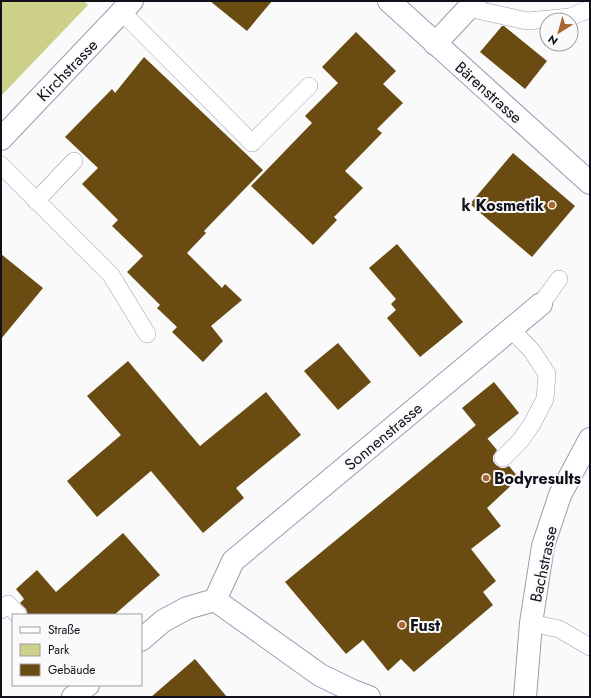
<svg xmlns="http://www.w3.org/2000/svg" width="591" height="698" viewBox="0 0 591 698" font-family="Jost,sans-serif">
<rect width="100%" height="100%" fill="#fafafa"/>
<path fill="#cdd088" d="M1,1H84L88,5L1,96Z"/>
<path fill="#6a4c13" d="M210,1H272L247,31Z
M502,26H504L547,61L525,89L480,52Z
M356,32L396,71L383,84L403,103L377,129L382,133L345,171L363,188L334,217L337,220L313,245L251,186L312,123L305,116L338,83L322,67Z
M144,57L263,170L204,231L206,233L187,253L222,288L225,284L242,300L211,326L223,341L203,362L172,332L177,327L157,308L160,305L127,272L143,256L112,226L118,220L82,184L98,168L65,137L112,89L115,93Z
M513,153L575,206L532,257L470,204Z
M397,244L463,322L420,357L387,318L396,310L391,304L396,299L369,268Z
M1,254L43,288L1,339Z
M338,343L371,382L338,410L304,371Z
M128,361L200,446L266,392L301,435L236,488L244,498L203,533L151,471L97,517L67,481L121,435L87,396Z
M494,382L519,413L487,439L462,408Z
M476,425L497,450L493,456V461L496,465L501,468H505L509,466L519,478L487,508L501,526L471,549L496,581L483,592L493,605L414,672L401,659L388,671L363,640L346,654L285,582Z
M123,533L160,575L114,615H28L26,609L20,603L24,599L16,589L37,570L56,592Z
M195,659L227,697H151Z"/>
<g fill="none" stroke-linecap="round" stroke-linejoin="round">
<g stroke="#9c99b6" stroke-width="18">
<path id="lane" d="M468,8L527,21L570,17L590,9
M122,12L252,143L309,86
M1,165L111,275L147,334
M36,201L74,161
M541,304L559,279
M503,458L520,441L532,424L545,399L547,374L532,351L511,329
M1,610L8,604L18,615
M531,623L559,629L590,647"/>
</g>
<g stroke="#9c99b6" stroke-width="24">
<path id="street" d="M435,44L475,1
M1,139L132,1
M215,600L320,675L353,691L369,697
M141,640L163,621L187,608L215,600L233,561L541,304
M73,697L88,685"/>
</g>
<g stroke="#9c99b6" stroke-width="24">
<path id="secondary" d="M389,1L590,183
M525,697L531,623L543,546L560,495L590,439"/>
</g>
<use href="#lane" stroke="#fff" stroke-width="17"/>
<use href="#street" stroke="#fff" stroke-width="22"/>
<use href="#secondary" stroke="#fff" stroke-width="22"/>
</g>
<g fill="#a76730" stroke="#fafafa" stroke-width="1.5">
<circle cx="552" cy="205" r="4"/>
<circle cx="486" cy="478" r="4"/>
<circle cx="402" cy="625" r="4"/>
</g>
<g text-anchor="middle" stroke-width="4" stroke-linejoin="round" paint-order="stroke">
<g font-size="16" fill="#12101b" stroke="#fafafa">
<text transform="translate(67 70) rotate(-46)" y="6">Kirchstrasse</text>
<text transform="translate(489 92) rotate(42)" y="6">Bärenstrasse</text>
<text transform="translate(383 436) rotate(-40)" y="6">Sonnenstrasse</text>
<text transform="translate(543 564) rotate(-78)" y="6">Bachstrasse</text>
</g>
<g font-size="16" font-weight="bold" fill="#12101b" stroke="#fafafa" text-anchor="start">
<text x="544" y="211" text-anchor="end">k Kosmetik</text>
<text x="494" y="484">Bodyresults</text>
<text x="410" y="631">Fust</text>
</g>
</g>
<rect width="591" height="698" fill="none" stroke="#12101b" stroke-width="4"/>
<rect x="12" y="614" width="130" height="72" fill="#fafafa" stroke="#9d9ca1"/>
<rect x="20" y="627" width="20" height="6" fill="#ffffff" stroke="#9d9ca1"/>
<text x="48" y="634" font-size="12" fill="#12101b">Straße</text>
<rect x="20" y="644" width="20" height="12" fill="#cdd088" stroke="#9d9ca1"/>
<text x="48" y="654" font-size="12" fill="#12101b">Park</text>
<rect x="20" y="664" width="20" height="12" fill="#6a4c13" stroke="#9d9ca1"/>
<text x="48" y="674" font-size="12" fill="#12101b">Gebäude</text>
<g transform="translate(559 32) rotate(217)"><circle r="19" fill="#fafafa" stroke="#9d9ca1"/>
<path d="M0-3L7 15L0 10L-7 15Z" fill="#a76730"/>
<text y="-6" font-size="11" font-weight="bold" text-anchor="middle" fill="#12101b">N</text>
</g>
</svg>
